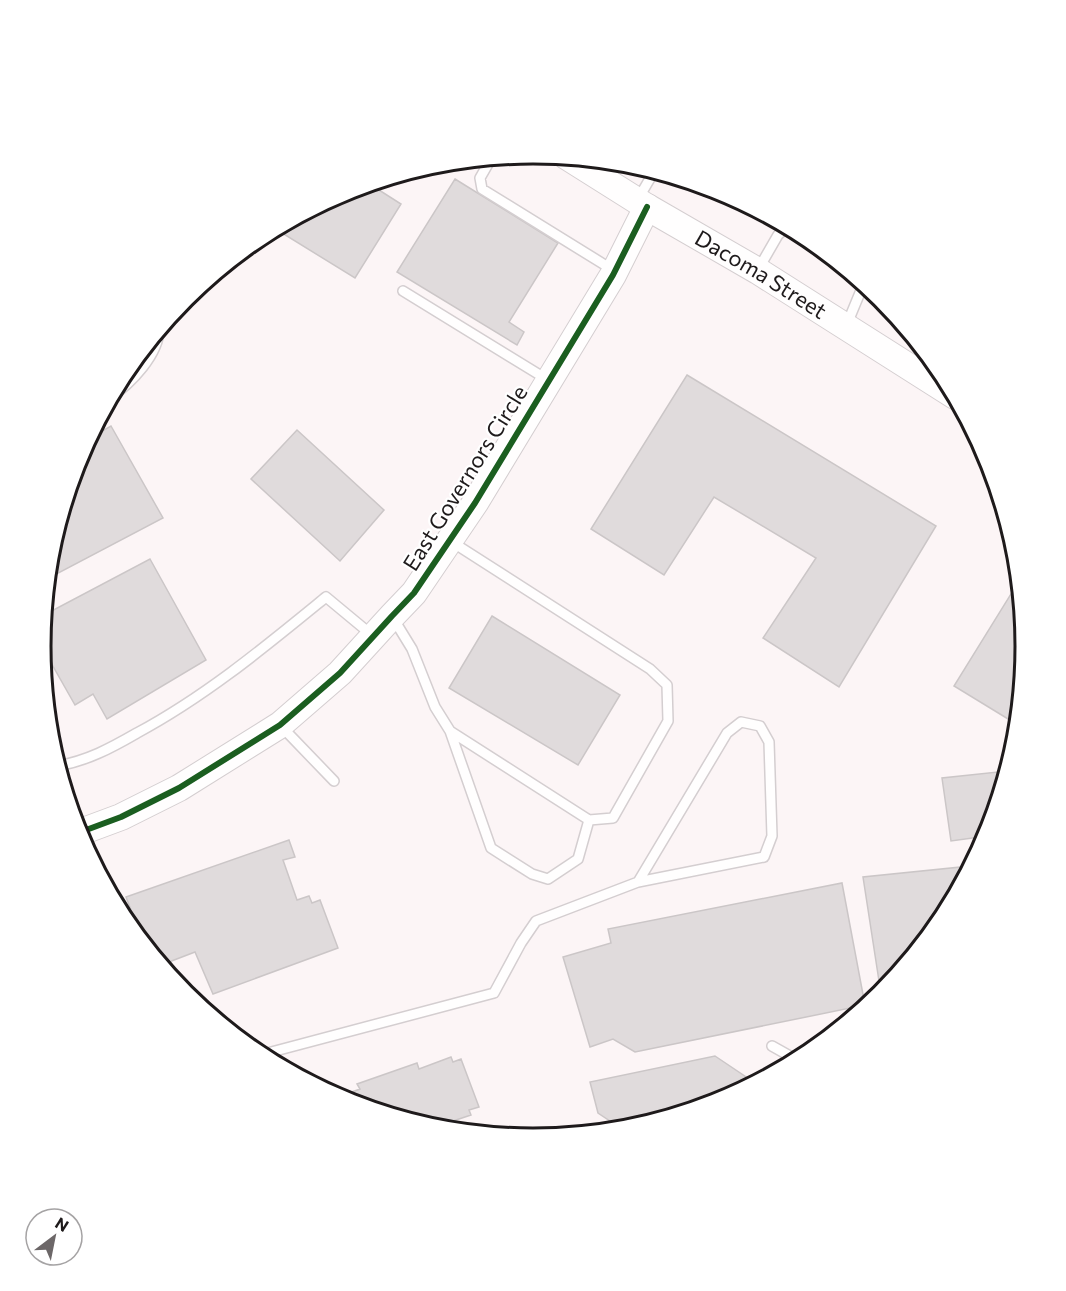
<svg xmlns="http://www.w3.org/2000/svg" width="1066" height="1291" viewBox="0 0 1066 1291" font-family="Commissioner,sans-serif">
<rect width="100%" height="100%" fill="#fcf5f6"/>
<path fill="#e0dbdc" stroke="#cbc6c7" stroke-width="1.5" d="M455,179L558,243L509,322L524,332L517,345L397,272Z
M368,183L401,204L355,278L274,228L345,190Z
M687,375L936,526L839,687L763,638L816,558L714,497L664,575L591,529Z
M111,426L163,518L47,579L50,549L78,457L88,439Z
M297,430L384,510L340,561L251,479Z
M150,559L206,660L107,719L93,694L75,705L41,645L44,615Z
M1019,581L1025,646L1018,725L954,686Z
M492,616L620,695L578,765L449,688Z
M1007,771L987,836L951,841L942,778Z
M289,840L295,857L283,860L297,900L309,896L312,903L320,900L338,948L213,994L195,952L161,965L144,944L126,897Z
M971,866L942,919L881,994L863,877Z
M842,883L865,1005L635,1052L613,1039L590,1047L563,957L611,943L608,929Z
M715,1056L755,1083L721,1101L629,1129H622L598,1113L590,1082Z
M451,1057L453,1062L461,1059L479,1107L469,1110L471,1115L438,1126L439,1129L338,1097L360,1089L357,1084L417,1063L419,1069Z"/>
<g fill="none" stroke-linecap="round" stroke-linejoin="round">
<g stroke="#d4ced0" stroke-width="12">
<path id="lane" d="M492,157L480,178L482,189L613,270
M638,199L655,170
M759,268L778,235L788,226
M403,291L548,380
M847,324L864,283
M110,397C131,384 159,354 159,329
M452,542L650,669L667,685L668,721L613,818L589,820
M393,618L412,649L435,707L450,731L491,848L532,874L548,879L578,859L589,820L450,731
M282,727L334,781
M57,766C87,761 111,748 137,733C206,696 266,646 326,597L373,636
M772,1046L797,1060
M260,1055L494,993L521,943L536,921L638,882L764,857L772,836L769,742L760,726L741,722L727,733L638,882"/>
</g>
<g stroke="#d4ced0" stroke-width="28">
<g id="secondary">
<path id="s1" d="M566,156L647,207L758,271L955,396"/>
<path d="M78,833L121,817L179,788L280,725L340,673L392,616L414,593L475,503L613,275L647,207"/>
</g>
</g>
<use href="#lane" stroke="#fffefe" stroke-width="9"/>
<use href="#secondary" stroke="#fffefe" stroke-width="26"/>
<g stroke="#fff" stroke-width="10">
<path id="cycleway" d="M78,833L121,817L179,788L280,725L340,673L392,616L414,593L475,503L613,275L647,207"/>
</g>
<use href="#cycleway" stroke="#1b5e20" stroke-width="6"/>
</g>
<g text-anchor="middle" stroke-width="4.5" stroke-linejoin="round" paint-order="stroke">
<g font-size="22" fill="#1e1a1b" stroke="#fff">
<text dy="8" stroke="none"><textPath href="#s1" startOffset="228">Dacoma Street</textPath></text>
<text transform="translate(465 478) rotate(-58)" y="8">East Governors Circle</text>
</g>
</g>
<path d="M0 0H1066V1291H0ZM51 646a482 482 0 1 1 964 0a482 482 0 1 1-964 0Z" fill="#fff" fill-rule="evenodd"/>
<path fill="none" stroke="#1e1a1b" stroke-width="3" d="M51 646a482 482 0 1 1 964 0a482 482 0 1 1-964 0Z"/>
<g transform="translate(54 1237) rotate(32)"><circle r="28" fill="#ffffff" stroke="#a5a3a4" stroke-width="1.5"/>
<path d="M0-4.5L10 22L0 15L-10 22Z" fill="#6c6768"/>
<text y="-9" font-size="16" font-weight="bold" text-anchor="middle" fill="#1e1a1b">N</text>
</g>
</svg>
